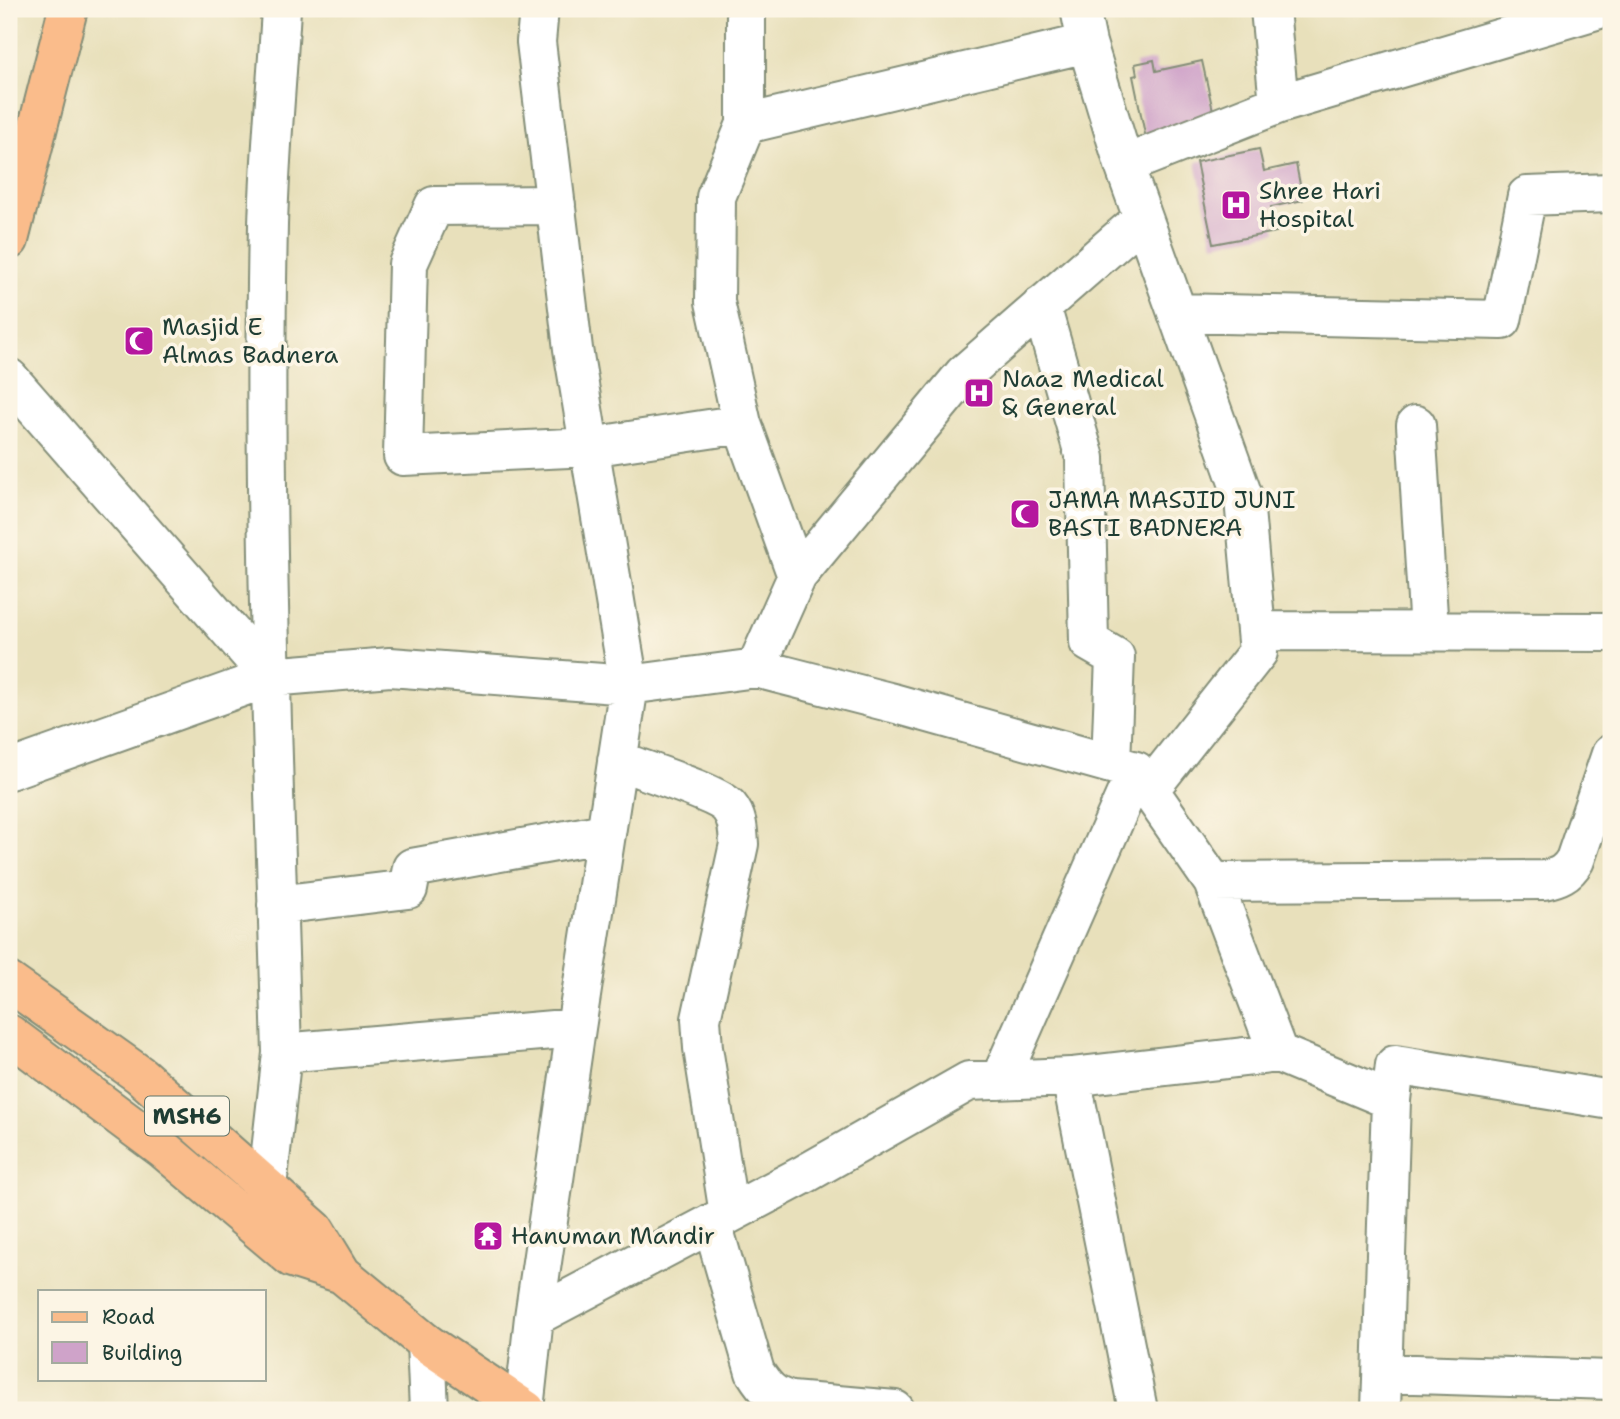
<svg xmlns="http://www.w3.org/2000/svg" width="1620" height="1419" viewBox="0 0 1620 1419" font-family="'Shantell Sans',sans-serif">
<rect width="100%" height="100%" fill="#fcf5e5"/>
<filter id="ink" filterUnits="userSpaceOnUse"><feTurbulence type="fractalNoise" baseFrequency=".0143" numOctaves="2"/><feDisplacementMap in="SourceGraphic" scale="14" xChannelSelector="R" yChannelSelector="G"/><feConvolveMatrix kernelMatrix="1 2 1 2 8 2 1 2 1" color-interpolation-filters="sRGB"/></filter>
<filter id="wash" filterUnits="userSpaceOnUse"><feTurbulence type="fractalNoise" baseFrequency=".00686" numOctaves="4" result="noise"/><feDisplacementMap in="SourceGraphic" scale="28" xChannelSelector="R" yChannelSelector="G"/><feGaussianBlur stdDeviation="1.57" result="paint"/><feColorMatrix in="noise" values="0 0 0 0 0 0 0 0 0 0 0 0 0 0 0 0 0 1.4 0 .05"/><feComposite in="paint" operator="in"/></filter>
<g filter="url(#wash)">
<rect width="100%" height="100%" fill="#e8e0bb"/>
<g id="blocks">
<path fill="#cfa3c9" d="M1154,60L1156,71L1202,61L1216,124L1146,139L1133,76L1137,75L1135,64Z
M1259,149L1264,171L1296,164L1303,200L1271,207L1276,232L1213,244L1196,162Z"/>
</g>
</g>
<g filter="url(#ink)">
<use href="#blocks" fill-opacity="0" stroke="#848e78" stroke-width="2"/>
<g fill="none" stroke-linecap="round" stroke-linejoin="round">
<g stroke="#848e78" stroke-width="42">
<path id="minor" d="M281,9C277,81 270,153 268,225C262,501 274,777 282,1053L576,1028
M746,9V124L716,197L715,302L742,424L797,576L756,668
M1080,9L1087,43L1124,165L1244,499L1256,631L1258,652L1149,790
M1270,9L1279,104
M746,124L1087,43
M1124,165L1279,104L1599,9
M556,205L434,206L408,264L403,456L590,447L742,424
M1041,306L1085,458L1089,642L1115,657L1111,764
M1177,313L1502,320L1527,196L1611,193
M9,378L270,677
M1416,425L1429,631
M797,576L964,374L1143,218
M1256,631L1611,632
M617,760C639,769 717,793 729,807C738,818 738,831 739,844L701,1019L703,1048L729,1214
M9,770L270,677L390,667L629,685L756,668L893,703L1136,771L1213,882L1278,1053
M1213,882L1544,880C1558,877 1567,874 1575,860L1611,754
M277,905L408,889L412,868L605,833
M1071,1077L1138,1410
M1000,1080L1136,771
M267,1187L282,1053
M712,1223L755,1372C765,1388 772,1396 791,1401L895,1410
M534,1317L805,1174L969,1081L1071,1077L1278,1053L1391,1100
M426,1343L429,1410
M1383,1373L1611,1380
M524,1409L534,1317L576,1028L629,685L573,349L536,42L539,9
M1381,1410L1391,1100L1395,1065L1611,1100"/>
</g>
<g stroke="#848e78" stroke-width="42">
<path id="major" d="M9,982L140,1075L315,1230L342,1274L426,1343L526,1410
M9,1034L163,1149L292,1258L342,1274"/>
</g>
<g stroke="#848e78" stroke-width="42">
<path id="highway" d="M9,240L68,9"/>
</g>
<use href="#minor" stroke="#fff" stroke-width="38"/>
<use href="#major" stroke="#fabc8b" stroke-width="38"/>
<use href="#highway" stroke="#fabc8b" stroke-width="38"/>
</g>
</g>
<defs>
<g id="hospital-square" transform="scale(1.575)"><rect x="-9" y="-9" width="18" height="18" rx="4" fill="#b5179e" stroke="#fcf5e5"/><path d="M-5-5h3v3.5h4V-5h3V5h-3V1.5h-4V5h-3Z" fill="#fff"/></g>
<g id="mosque-square" transform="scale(1.575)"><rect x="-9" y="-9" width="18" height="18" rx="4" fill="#b5179e" stroke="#fcf5e5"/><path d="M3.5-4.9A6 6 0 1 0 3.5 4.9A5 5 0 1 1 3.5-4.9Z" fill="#fff"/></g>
<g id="temple-square" transform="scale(1.575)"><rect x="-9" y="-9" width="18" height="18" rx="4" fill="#b5179e" stroke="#fcf5e5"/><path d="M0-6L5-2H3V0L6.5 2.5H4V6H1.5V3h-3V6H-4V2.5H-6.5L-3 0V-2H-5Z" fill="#fff"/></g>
</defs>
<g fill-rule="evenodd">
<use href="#hospital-square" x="1236" y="205"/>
<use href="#mosque-square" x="139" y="341"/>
<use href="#hospital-square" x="979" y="393"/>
<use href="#mosque-square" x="1025" y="514"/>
<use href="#temple-square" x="488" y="1236"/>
</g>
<g text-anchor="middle" stroke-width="7" stroke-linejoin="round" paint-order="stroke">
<rect fill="#fcf5e5" stroke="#617469" stroke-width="2" x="145" y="1096.5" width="84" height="39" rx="5"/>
<g font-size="23" font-weight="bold" fill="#1f3d34">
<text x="187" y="1124">MSH6</text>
</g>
<g font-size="24" fill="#1f3d34" stroke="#fcf5e5" text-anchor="start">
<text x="1259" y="199">Shree Hari<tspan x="1259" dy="28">Hospital</tspan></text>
<text x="162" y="335">Masjid E<tspan x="162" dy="28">Almas Badnera</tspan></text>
<text x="1002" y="387">Naaz Medical<tspan x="1002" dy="28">&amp; General</tspan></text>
<text x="1048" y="508">JAMA MASJID JUNI<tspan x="1048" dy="28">BASTI BADNERA</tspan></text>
<text x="511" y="1244">Hanuman Mandir</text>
</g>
</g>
<rect width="1620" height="1419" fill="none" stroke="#fcf5e5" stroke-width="35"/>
<rect x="38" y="1290" width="228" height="91" fill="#fcf5e5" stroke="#a4ab9e" stroke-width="2"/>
<rect x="52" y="1312" width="35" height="10" fill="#fabc8b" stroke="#a4ab9e" stroke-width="2"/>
<text x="102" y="1324" font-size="21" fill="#1f3d34">Road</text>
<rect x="52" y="1342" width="35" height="21" fill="#cfa3c9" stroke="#a4ab9e" stroke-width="2"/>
<text x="102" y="1360" font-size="21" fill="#1f3d34">Building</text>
</svg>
